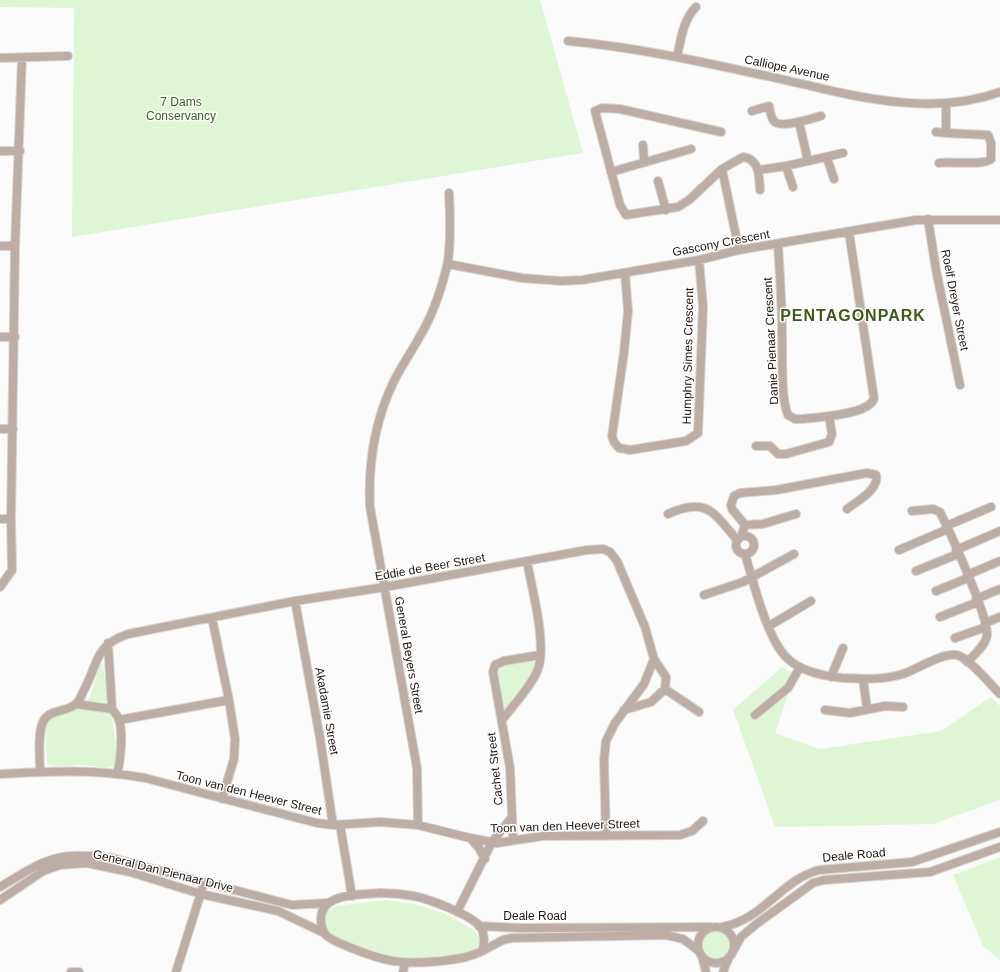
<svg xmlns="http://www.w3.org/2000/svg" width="1000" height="972" viewBox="0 0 1000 972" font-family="Helvetica,sans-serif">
<rect width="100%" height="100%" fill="#fbfbfb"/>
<path fill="#def6d4" d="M0,0H540L583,153L72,237L74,8L0,7Z
M533,661L536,663L535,668L508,710H505L497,676V668L501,665Z
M103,664L108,698L105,703L88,701L100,665Z
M782,667L795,674L775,733L820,749L941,731L991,697L1000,706V800L933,824L775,827L733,710Z
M79,707L109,712L112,717L118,759L117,765L107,768L84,765L52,766L47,764L45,724L50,717Z
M1000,857V960L983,946L953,875Z
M385,900L415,904L444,913L474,930L479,938V949L470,956L393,961L335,939L327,932L325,921L327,912L335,906Z
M702 944a15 15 0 1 1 30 0a15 15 0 1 1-30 0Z"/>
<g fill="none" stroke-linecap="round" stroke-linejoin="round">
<g stroke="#d8d6d5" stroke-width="10">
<path id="minor" d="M568,41C634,47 698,61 762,75C838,91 923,120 1000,92
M677,57C681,39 683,20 696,7
M0,58L68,56
M752,111L769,106C770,111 771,118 774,121C780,129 813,118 821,116
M799,122L808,161
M721,132L620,109L602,108L595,111L620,205L626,215L678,207L689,200L722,169L743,157C760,159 759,177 760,190
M936,132L946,133V104
M643,145L644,161
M0,151H20
M827,158L834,179
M939,163C950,161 984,166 991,159V143L988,135L946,133
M786,166L843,153
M722,169L739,250
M759,170L786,166L793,187
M611,172L691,149
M658,181L666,210
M928,219L936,270L960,385
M778,245C780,275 782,304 782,334C783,355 780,396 788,415L795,419H803C818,417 870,415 874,398L849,232
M0,246H15
M448,264L522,278L561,281L582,280L699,260L739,250L916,220H1000
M625,273L628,311L624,352L612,436L614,442L619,448L630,450L686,441L698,433L703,307L699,260
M0,337H15
M0,429H13
M756,446H770L778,454H786L829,442L832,434L829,416
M912,511L933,509L940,512C950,532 989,618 987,635C986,645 974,655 967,662
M668,514C707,496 714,513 737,540
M0,519H11
M745,525L732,509L731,505L734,496L740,493L776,490L867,473L876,475C880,489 856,502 847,509
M946,526L991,507
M736 545a9 9 0 1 1 18 0a9 9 0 1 1-18 0Z
M741,537L745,525L763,524L796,514
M899,550L948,529
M956,550L1000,531
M745,554C753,581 767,639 787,658C801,672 824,676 843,678C863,679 884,680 903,674C918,669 943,652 957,655C969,658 991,685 1000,694
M916,571L958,554
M967,575L1000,561
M0,587L12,570L11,519L15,246L22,58
M936,591L968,578
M704,595L743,582L794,554
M976,599L1000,589
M295,601L320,738L333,825
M940,617L978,602
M212,618L229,700L235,739L234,759L222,799
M985,623L1000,617
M769,626L811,601
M955,638L986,627
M108,643L112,709
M831,677L843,648
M863,679L867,709
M665,689L699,712
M76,704L112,709C114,712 118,716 119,720C123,732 121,761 117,773
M624,710L651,702L665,689L666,677L654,659
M825,710L850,713L885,706L903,707
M755,715L788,688L800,667
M119,720L229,700
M502,720C512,707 533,684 538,669C547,645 532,588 527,562
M40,772C40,759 37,731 44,720C50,709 69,712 77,703C80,700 82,694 84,690C99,662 94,646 128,634L295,601L385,587L587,550L603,549L610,552L617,561L645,627L654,659L644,684L615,723L606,741L604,760L606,836
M0,774C50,771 95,769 145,778L317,823L333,825L380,822L418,825L470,838L497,843L543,836L680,835L692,831L703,821
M340,825L352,896
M418,825L417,768L370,507C368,464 375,420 394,381C402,365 412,351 420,336C433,315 441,290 447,266C451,247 450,212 449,193
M470,838L479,848L485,859
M513,840L510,768L493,672L495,665L504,661L540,655
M0,887C46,859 57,851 112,858L292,905L327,903
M380,893C392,893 403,894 414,896C429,899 468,914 479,925C485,932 485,944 482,951C469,958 455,959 441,961C402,965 385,962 349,947C342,944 333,941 327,936C323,933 321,925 321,920C320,892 361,895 380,893Z
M0,900L43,871L60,865L87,863L130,872L201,894L278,911L324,933
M457,912L492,842L512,817
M479,926L521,928L710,927
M698 945a18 18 0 1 1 36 0a18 18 0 1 1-36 0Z
M722,927C763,920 781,880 819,870L912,862L1000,832
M482,951L503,940L512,938L666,935L683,939L699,951
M733,951L741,937L755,925L813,883L824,880L930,872L1000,847
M702,956L706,972
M71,972H79
M176,972L204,883
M403,972L405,964
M723,972L729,957"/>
</g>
<use href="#minor" stroke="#bdaea5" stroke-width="8"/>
</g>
<g text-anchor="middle" stroke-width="3" stroke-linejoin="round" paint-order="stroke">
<g font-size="12" fill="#1f140b" stroke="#fff">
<text transform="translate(787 68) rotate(12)" y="4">Calliope Avenue</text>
<text transform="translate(721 243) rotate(-11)" y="4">Gascony Crescent</text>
<text transform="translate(955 300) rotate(79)" y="4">Roelf Dreyer Street</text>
<text transform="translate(771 341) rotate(-93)" y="4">Danie Pienaar Crescent</text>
<text transform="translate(688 356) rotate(-89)" y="4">Humphry Simes Crescent</text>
<text transform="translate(430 567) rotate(-10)" y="4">Eddie de Beer Street</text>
<text transform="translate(409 655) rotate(80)" y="4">General Beyers Street</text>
<text transform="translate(327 711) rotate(80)" y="4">Akadamie Street</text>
<text transform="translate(495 769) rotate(-96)" y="4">Cachet Street</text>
<text transform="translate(249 793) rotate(14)" y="4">Toon van den Heever Street</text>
<text transform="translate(565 826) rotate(-2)" y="4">Toon van den Heever Street</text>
<text transform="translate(854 855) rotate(-5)" y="4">Deale Road</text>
<text transform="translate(163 871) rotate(14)" y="4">General Dan Pienaar Drive</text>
<text x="535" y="920">Deale Road</text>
</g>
<g font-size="12" fill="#325f15" stroke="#fff">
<text x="181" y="106">7 Dams<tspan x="181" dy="14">Conservancy</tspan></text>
</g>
<g font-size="16" font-weight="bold" letter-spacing="1" fill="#3c5b19" stroke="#fff">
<text x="853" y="321">PENTAGONPARK</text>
</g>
</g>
</svg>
